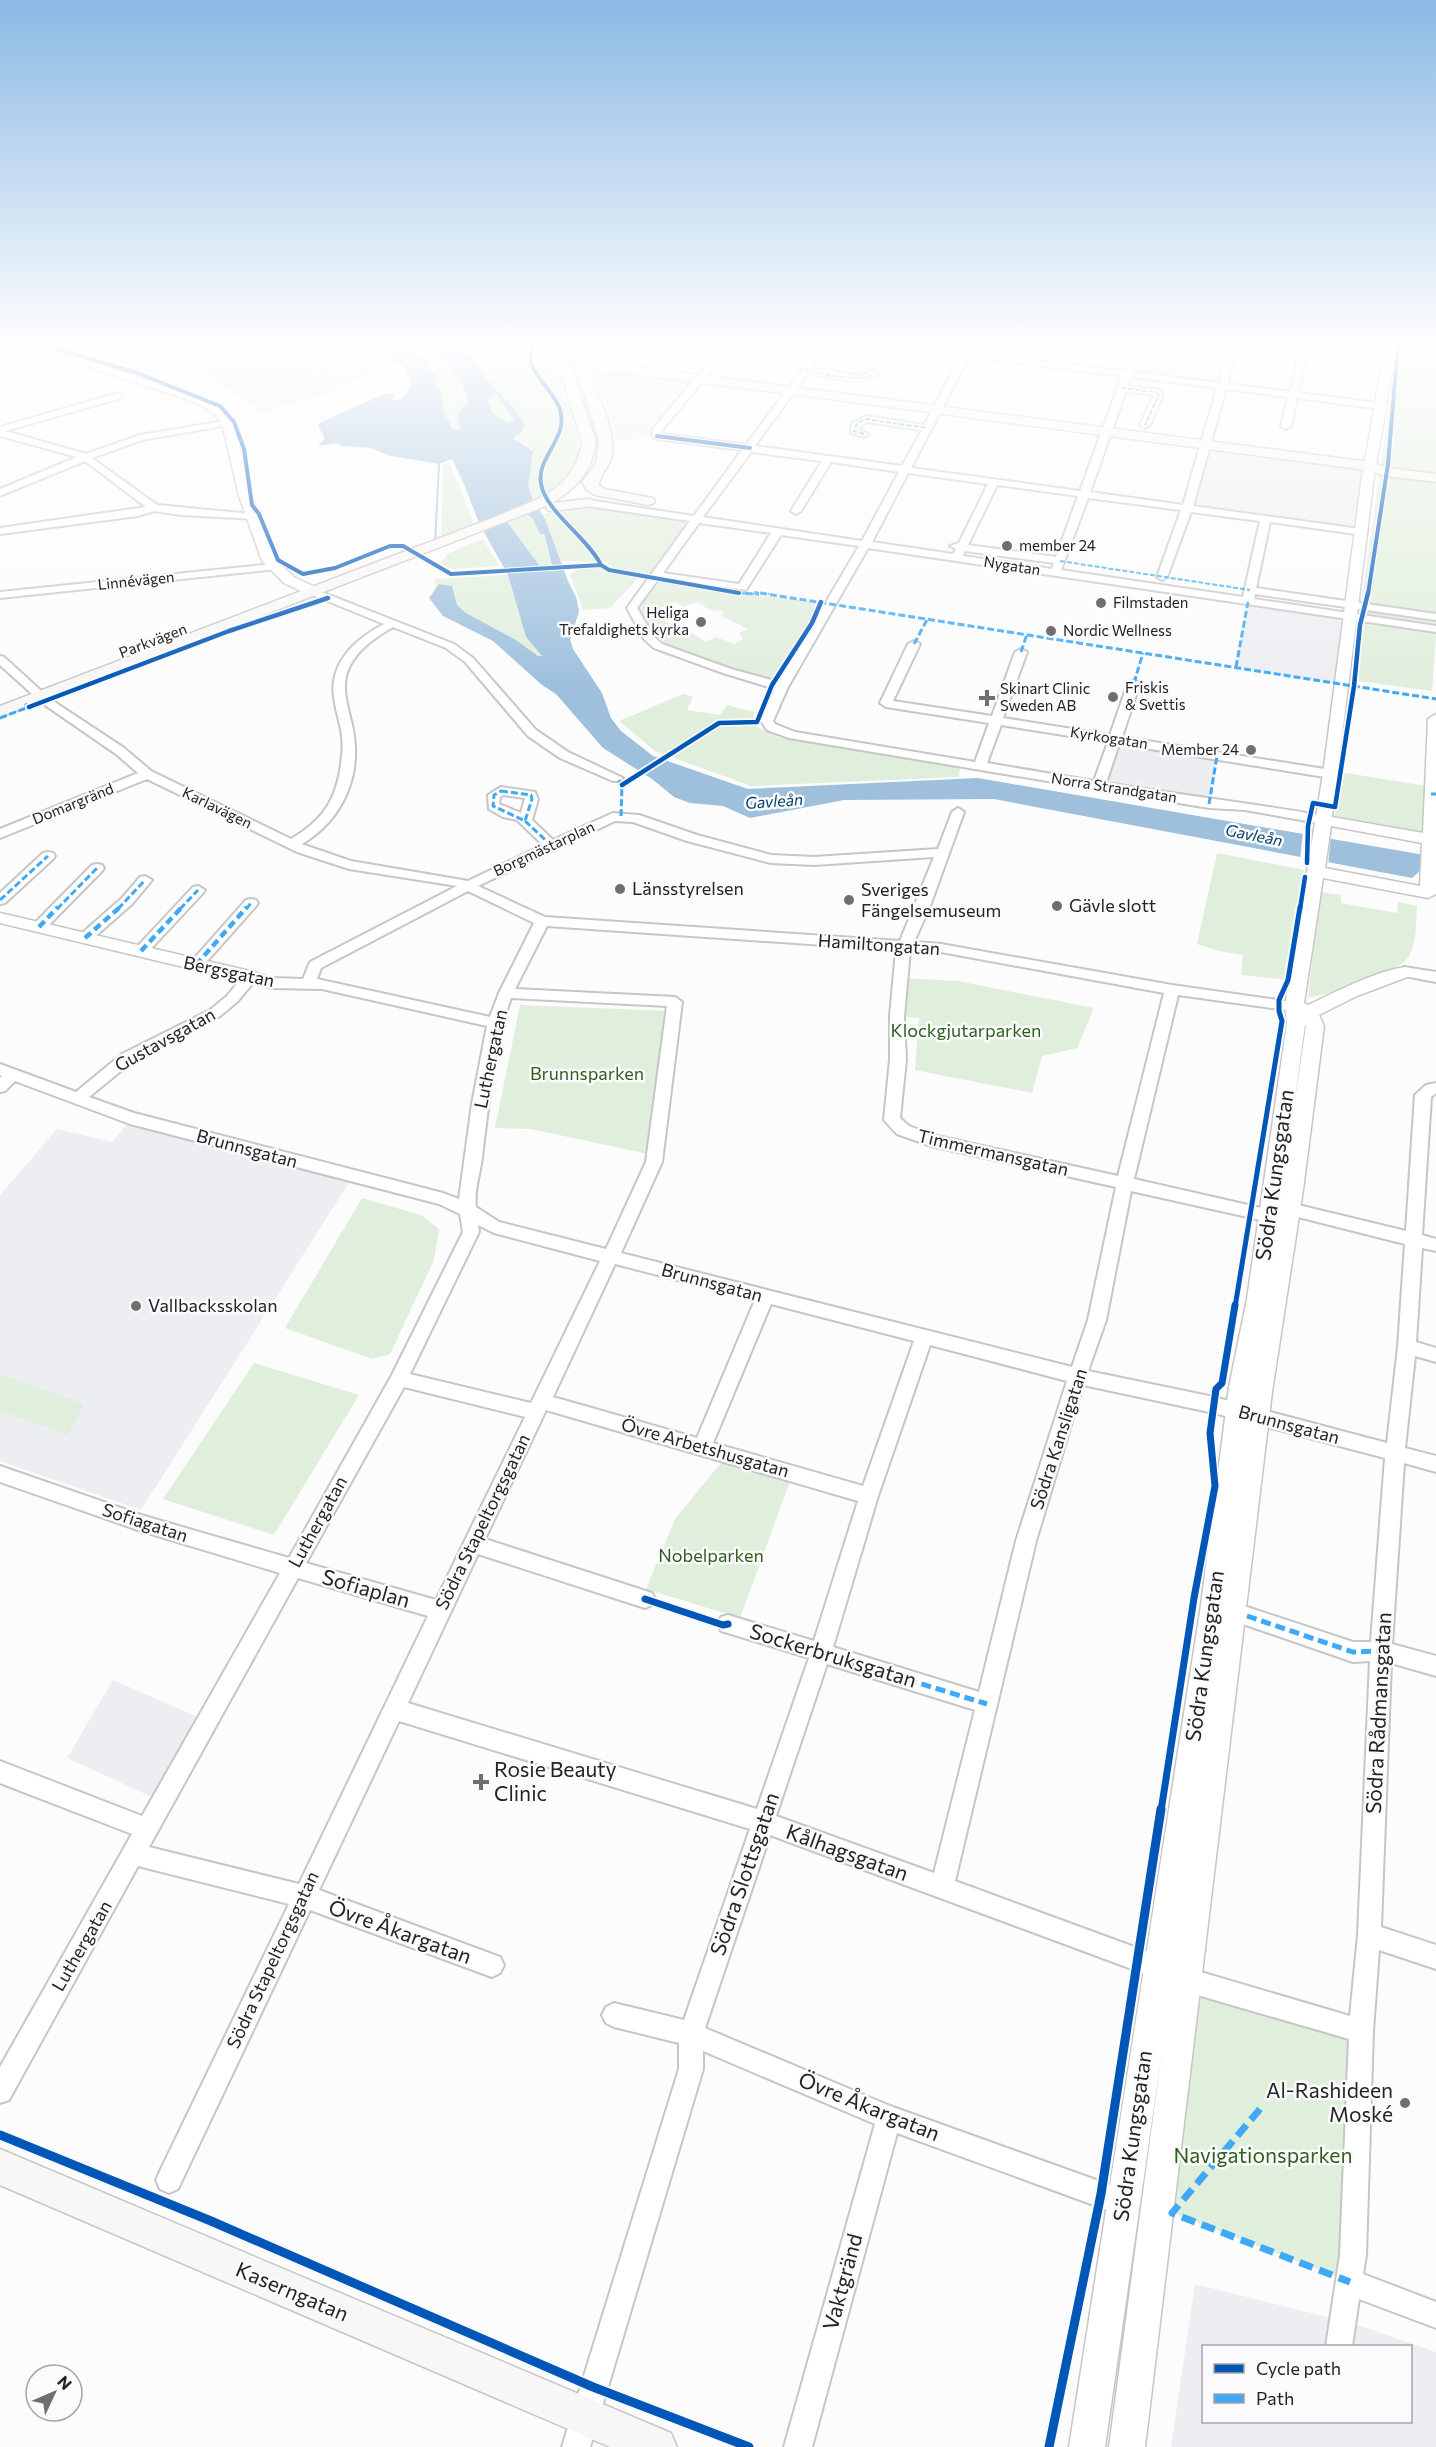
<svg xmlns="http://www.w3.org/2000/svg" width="1436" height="2447" viewBox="0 0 1436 2447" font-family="Commissioner,sans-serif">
<rect width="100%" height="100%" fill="#fcfcfc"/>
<path fill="#edeef2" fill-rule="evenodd" d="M603,371L700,381L657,436L618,441L596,378Z
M1209,448L1364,469L1355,528L1192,506Z
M1247,605L1337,618L1339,621L1350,623L1342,684L1236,667Z
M1114,739L1217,756L1209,804L1099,786Z
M129,1122L350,1181L141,1510L0,1461V1195L57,1129L112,1142Z
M113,1680L198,1717L154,1798L67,1758Z
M1195,2284L1355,2324L1436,2352V2447H1171ZM1204,2346H1410V2422H1204Z"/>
<path fill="#e0eedc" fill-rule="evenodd" d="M123,345H197L145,369L100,355Z
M266,345H274L343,388L262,412L193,365Z
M404,345L402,347C441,347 456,368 469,402L458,413L461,429L453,430L445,414L440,388L434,382C438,359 411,352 394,346Z
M455,345H551C556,360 558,375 562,390C564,396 568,401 570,407C587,456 580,476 533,500L528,486L532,449L513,437L522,432L525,425L511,404L484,376L477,362Z
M1398,345H1436V636L1432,691L1350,680Z
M1145,349L1183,354L1178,376L1136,372Z
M326,364L341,373L365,366L378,374L341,385L313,368Z
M494,395L498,396L514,420L508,423L493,413L488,403L490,396Z
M450,463L474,524L441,537L443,464Z
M586,505L693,522L653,577L614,568L605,562L561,561L542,515L560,508Z
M519,507L533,519L540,534H543L553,569L537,572L539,565L508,523L505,516L511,508Z
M483,539L500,566L453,569L440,564L449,553Z
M601,565L609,570L641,575L610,608L583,610L570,574L584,567Z
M508,575L526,637L543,657L538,656L516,640L466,613L457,605L452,586L440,584L436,588L435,579Z
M655,579L739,593L821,602L812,623L772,685L658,646L632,608ZM673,602H677L683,607L697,602L712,611L720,610L724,613L722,616L748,629L739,633L743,639L734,644L716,637L706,642L690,632L679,635L675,631L680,628L662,620V617L670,614L662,610V607L672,605L670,604Z
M683,694L693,697L687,710L720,715L727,705L754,712L753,725L780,738L960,767L959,777L751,786L655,751L619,721Z
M1340,772L1432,787L1430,833L1335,816Z
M1217,853L1304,870L1288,980L1241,975L1243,955L1219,951L1197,944Z
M1321,892L1341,895V903L1397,913L1398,902L1417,906C1416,923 1417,941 1409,956C1398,974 1329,996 1308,997Z
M901,978L958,981L1094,1008L1077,1048L1042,1056L1032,1093L915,1070L919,1018L897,1016Z
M520,1005L669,1011L648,1154L531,1129L495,1128Z
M362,1198L421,1215L439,1229L434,1260L390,1354L372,1359L285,1328Z
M254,1363L359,1395L274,1535L163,1499Z
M0,1374L84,1404L68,1435L0,1411Z
M724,1459L792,1476L740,1618L646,1589L675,1519Z
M1198,1984L1353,2029L1343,2279L1172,2213Z"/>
<path fill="#9ec0dd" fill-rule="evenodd" d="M326,345H395L427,360L432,372L438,376L434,382L440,388L445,414L453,430L461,429L457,413L469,402C457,369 440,344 402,347L404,345H455L477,362L484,376L515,409L525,425L522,432L513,438L533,451L528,486L533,500L545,519L568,581L576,597L579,611L570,640L573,649L602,693L611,718L621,731L653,756L748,789L978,778L1436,857L1412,878L994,799L844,800L750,818L723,806L690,803L674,797L652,779L603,748L556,694L542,685L493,641L443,616L429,598L439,584L452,586L457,605L466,613L516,640L538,656H542L526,637L508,575L479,523L464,484L452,459L439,464L390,456L371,448L343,446L337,443L318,446L325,438L318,426L321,422L384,394H394L393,400H400L408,391L411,381L404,367L384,354L371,353L358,347L343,348ZM494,395L498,396L514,420L508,423L493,413L488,403L490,396ZM519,507L533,519L540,534H544L553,569L538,572L539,565L508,523L505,516L511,508Z"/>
<path fill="#fcfcfc" d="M1303,831L1331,835L1328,865L1300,860Z"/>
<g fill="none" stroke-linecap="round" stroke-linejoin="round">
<path stroke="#9ec0dd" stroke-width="2" d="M435,545L439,464"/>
<g stroke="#c6c6c6" stroke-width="4">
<path id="minor" d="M0,345H9L0,350Z
M615,345H623L618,350L615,349Z
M723,345H732L663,429L662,434L746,445L820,345H828L811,368L859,376L873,371L877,374C865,388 825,376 808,373L755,446L902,466L922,430L867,422L861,425L859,430L869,434L864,437L851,433L852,423L866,416L924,425L961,356L890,348L886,345H911L963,352L967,345H975L971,353L1124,371L1134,345H1142L1132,372L1219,383L1230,345H1238L1227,384L1290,392L1301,345H1309L1298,393L1385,404V408L1382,409L1297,398L1291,426L1286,429L1281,426L1288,397L1226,389L1193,506L1367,530V534L1363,535L1270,522L1256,588L1436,614V620L1255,594L1254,599L1436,626V632L868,548L788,687L773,721L775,724L795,732L975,762L989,723L886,707L880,703L908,644L914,641L920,644L893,701L992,716L1015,652L1021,649L1027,652L1003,718L1110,735L1128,683L1134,680L1140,683L1122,737L1331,770L1337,774L1331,778L1119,744L1106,783C1179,795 1252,803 1324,816L1330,820L1329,823L1324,824L1245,810L1209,808L789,738L767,730L761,721L775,689L723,673L654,648L644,639L627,608L690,521L588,506L583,503L588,500L694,516L742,450L657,439L652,436L653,429ZM969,357L1122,376L1080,491L911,468ZM1131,377L1217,388L1183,505L1090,492L1126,391L1154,395L1140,425L1145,428L1150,425L1163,395L1159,390L1128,386ZM751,452L822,461L791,511L796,514L801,511L831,462L899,472L862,541L703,517ZM908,473L988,484L959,543L950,546L956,549L953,554L872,542ZM997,485L1078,496L1056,557L968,545ZM1088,498L1181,510L1157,577L1162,580L1167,577L1191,512L1260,521L1243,597L1061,570ZM699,523L771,533L739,584L663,573ZM781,535L859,546L779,682L731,669L662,644L654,637L637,608L659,578L746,590ZM965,551L1054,563L1052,569L963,556ZM1001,725L1108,742L1094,781L987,763Z
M118,393L122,396L121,398L5,431L86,454L140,435L231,420V424L228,425L142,440L92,458L157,505L252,514L257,517L256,519L181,515L154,511L138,516L0,534V528L146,507L85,461L0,496V489L77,457L0,436V427Z
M273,564L277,565V569L0,598V592Z
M314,589L454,644L473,658L536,730L568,752L623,778L621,781H613L560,758L528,736L465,662L446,648L393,627C374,638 352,653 346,676C342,694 350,713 353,730C362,777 342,820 302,844L307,846L351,861L468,881L543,845L517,820L503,817L489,809L488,795L501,787L535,792L538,799L532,820L553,840L613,813L639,815L697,835L771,855L814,857L938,849L952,812L958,808L964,812L930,906L914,942L941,944L1172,985L1299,1003L1301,1006L1294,1011L1178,995L1134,1179L1270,1210L1276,1212L1278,1216L1276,1220L1270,1222L1131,1191L1106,1320L1088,1371L1214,1397L1387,1443L1398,1347L1405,1244L1290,1215L1284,1213L1282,1209L1284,1205L1290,1203L1406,1231L1415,1095L1426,1085L1436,1083V1093L1431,1097L1422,1235L1436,1239V1251L1422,1248L1416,1342L1436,1348V1362L1415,1356L1405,1448L1436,1456V1472L1404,1463L1392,1644L1436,1656V1676L1391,1663L1381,1927L1436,1945V1969L1379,1950L1373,2031L1366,2255L1363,2274L1436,2302V2328L1359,2299L1352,2346H1326L1340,2255L1349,2039L1187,1992L1179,1988L1175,1980L1179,1972L1187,1968L1350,2016L1358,1935L1370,1661L1353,1662L1240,1623L1237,1616L1240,1609L1247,1607L1353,1642H1371L1385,1458L1214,1413L1083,1385L1036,1541L955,1881L1167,1959L1171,1967L1167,1975L1159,1979L770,1835L705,2028L890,2106L1124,2190L1133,2194L1137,2203L1133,2212L1124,2216L897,2133L812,2447H784L875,2124L703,2051V2069L590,2447H562L679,2069V2043L614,2027L606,2023L602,2015L606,2007L614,2003L684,2020L750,1829L399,1721L319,1890L500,1957L504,1965L500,1973L492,1977L310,1910L178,2189L169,2193L160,2189L156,2180L160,2171L289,1904L138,1866L9,2100L0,2103V2067L132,1834L0,1783V1761L142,1816L280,1573L141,1531L0,1482V1466L141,1515L289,1558L392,1375L463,1232L460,1214L439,1204L130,1124L15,1081L5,1091L0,1092V1078L2,1076L0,1075V1064L76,1092L122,1054L210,1010L227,996L245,974L250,972L272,978L303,979L310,962L457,886L349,869L297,852L147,779L0,838V829L138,773L116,754L42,703L0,665V656L4,657L50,699L124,748L151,771L291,839C320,822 334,804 340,771C342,757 344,744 341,730C338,713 330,694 335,676C341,652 363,635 384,624L310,594L309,592ZM503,795L525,798L521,813L499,804L500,797ZM615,821L633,822L687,841L771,863L814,865L934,857L900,941L545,917L478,886ZM468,891L534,923L499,993L490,1017L317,979L321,968ZM547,926L896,950L890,1016V1060L884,1120L897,1134L931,1146L1116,1187L1088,1320L1072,1367L621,1253L662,1162L682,1002L675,997L515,989ZM910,951L941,952L1164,993L1118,1176L933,1135L909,1126L900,1118L906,1060L904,1016ZM253,983L272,988L322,989L487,1026L472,1104L459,1199L443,1193L134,1113L89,1097L132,1062L220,1016L237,1002ZM511,998L667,1006L646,1162L606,1249L499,1222L476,1207C474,1189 480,1175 482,1157C489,1103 493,1049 511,998ZM478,1225L494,1233L600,1261L531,1403L410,1374L479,1232ZM615,1264L755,1300L697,1438L553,1397ZM771,1304L914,1341L863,1486L713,1443ZM930,1345L1067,1381L1016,1541L979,1692L833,1647L878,1496ZM404,1387L525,1417L436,1600L306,1563ZM546,1410L858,1501L814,1641L728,1615L721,1617L718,1624L721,1631L728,1633L809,1658L757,1809L408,1703L478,1554L645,1608L652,1605L655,1599L652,1593L485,1539ZM298,1578L428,1616L299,1884L149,1847ZM827,1664L975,1710L934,1873L776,1816Z
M48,852L53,853L55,856L53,859L5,903L0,904V893L43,853Z
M97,864L102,865L104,868L102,871L44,930H34L32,927L34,924L92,865Z
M145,876L152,880L132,904L90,941H80L78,938L80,935L122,898L140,877Z
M198,886L205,890L203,893L146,954H136L134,951L136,948L193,887Z
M251,899L256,900L258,903L256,906L201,968H191L189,965L191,962L246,900Z
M1404,967L1436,972V982L1399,975L1397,972Z"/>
</g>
<g stroke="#c6c6c6" stroke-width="3">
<path id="tertiary" d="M21,345H37L195,395L220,407L234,422L251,496L275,559L294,577L319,589L321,592L319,595H309L284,583L262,561L239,496L222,423L212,411L187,399Z
M1324,345L1385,348L1386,345H1396V349L1436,354V360L1395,356L1374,476L1332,817L1423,833L1428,719L1436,714V894L1428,898L1323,878L1304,1003L1308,1005C1327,996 1392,963 1410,968L1413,972L1410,976L1357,996L1319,1015L1324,1026L1303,1190L1272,1392L1145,2447H1109L1162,2051L1105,2447H1069L1201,1605L1229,1387L1247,1299L1287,1023L1285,1006L1323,774L1362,476L1384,354L1329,348ZM1331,826L1422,843L1420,886L1325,868ZM1305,1025L1306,1026L1293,1113Z
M0,913L250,971L256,973L259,977L256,981L250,983L0,923Z"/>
</g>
<g stroke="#c6c6c6" stroke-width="3">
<path id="secondary" d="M552,345H564L596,442C592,471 577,488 552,503L588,499L593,500L595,503L593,506L552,511L547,510L546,506L0,717V706L495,517C535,500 575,490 582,442Z
M578,352L582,353L587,364L631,366L1370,462L1388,468L1436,474V482L1386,476L1367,470L791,394L631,374L590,372C597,393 617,434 612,455C610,466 600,474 599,485L604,489L653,498L655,501L653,504L648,505L595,495L587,490L582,482L596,463L599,441L572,356Z
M0,2149L671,2433L677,2447H610L0,2185Z"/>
</g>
<use href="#minor" fill="#fff" fill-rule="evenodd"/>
<use href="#tertiary" fill="#fff" fill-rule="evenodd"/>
<use href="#secondary" fill="#f9f7f5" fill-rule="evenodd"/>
<path stroke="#3fa9f5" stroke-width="2" stroke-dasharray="5 2" stroke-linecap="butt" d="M805,370C821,373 861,384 873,374
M1121,388L1156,392L1159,395L1145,425
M864,434L854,431L857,423L866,419L927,428
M1060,561L1250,590
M754,592L769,594
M735,593L759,594"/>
<path stroke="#3fa9f5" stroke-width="3" stroke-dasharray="7 3" stroke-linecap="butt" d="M735,593L759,594
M760,593L1436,699
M914,644L928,618
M1021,652L1027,634
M1236,667L1248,602
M1134,683L1143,653
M0,718L29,707L25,704
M619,780L622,785L621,816
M501,791L531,795L532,799L525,821L493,806L494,795Z
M1431,794H1436
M1209,804L1217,756
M525,821L552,846
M0,900L48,856
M57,909L97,868
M118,909L145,880
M180,909L198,890
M246,909L251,903"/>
<path stroke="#3fa9f5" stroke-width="4.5" stroke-dasharray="8 4.5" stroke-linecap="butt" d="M39,927L58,907
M85,938L120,907
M141,951L182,907
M196,965L247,907"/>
<path stroke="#3fa9f5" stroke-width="5" stroke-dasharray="10 5" stroke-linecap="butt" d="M1247,1616L1353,1652L1381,1651
M821,1653L987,1704"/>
<path stroke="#3fa9f5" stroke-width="7" stroke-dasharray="14 7" stroke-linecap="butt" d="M1260,2109L1172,2213L1350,2282"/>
<g stroke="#fbfbfd" stroke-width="6">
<path id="cycleway-far4" d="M44,345L137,373L220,406L234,422L244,449L252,505L259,514L278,560L303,574L335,568L390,546H403L451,574L601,565L609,570L739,593
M532,345C532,350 530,358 531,363C536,379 555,393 560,410C569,438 536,457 541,484C546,512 587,537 601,565
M657,436L750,448
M1368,594L1388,464L1398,345"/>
</g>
<g stroke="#fbfbfd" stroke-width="8">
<path id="cycleway-far3" d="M29,707L229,631L328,598
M622,785L719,723L757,722L772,685L812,623L821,602
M1307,863L1308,826L1313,803L1335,807L1354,686L1360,625L1368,593
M1300,909L1305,877"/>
</g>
<g stroke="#fbfbfd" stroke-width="9">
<path id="cycleway-far2" d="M1235,1307L1282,1021L1279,1011V1000L1288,980L1300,907"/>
</g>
<g stroke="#fbfbfd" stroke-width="10">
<path id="cycleway-far1" d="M645,1599L723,1625L728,1624
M1161,1811L1194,1598L1215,1486L1210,1433L1216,1389L1222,1383L1235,1305"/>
</g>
<g stroke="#fbfbfd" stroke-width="13">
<path id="cycleway" d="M0,2135L211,2221L593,2387L749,2447
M1049,2447L1101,2194L1161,1809"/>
</g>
<use href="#cycleway-far4" stroke="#0057b8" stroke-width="4"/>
<use href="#cycleway-far3" stroke="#0057b8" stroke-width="4.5"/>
<use href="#cycleway-far2" stroke="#0057b8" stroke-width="5"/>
<use href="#cycleway-far1" stroke="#0057b8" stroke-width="7"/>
<use href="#cycleway" stroke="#0057b8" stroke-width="9"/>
</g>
<linearGradient id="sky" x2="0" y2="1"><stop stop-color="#8ab9e4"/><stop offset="0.5" stop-color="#fefefe"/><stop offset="1" stop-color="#fefefe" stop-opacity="0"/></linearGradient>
<rect width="1436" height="688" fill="url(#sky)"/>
<g fill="#6f6f70" stroke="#fbfbfd" stroke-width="2">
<circle cx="1007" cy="546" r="6"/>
<circle cx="1101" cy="603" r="6"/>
<circle cx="701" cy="622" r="6"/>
<circle cx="1051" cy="631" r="6"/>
<circle cx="1113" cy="697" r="6"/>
<path d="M984 689h6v6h6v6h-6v6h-6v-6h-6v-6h6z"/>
<circle cx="1251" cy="750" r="6"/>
<circle cx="620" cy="889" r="6"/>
<circle cx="849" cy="900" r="6"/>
<circle cx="1057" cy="906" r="6"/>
<circle cx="136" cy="1306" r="6"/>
<path d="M478 1773h6v6h6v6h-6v6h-6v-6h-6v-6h6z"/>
<circle cx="1405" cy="2103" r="6"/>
</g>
<g text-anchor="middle" stroke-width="5" stroke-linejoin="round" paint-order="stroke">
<g font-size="15" fill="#232324" stroke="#fbfbfd" text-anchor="start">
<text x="1019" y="551">member 24</text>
<text x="1113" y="608">Filmstaden</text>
<text x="689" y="618" text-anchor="end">Heliga<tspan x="689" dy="17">Trefaldighets kyrka</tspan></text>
<text x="1063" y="636">Nordic Wellness</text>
<text x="1125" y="693">Friskis<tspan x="1125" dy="17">&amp; Svettis</tspan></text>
<text x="1000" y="694">Skinart Clinic<tspan x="1000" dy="17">Sweden AB</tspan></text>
<text x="1239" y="755" text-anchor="end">Member 24</text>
</g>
<g font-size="15" fill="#232324" stroke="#fbfbfd">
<text transform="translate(1012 566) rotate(9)" y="5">Nygatan</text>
<text transform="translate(136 581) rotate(-6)" y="5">Linnévägen</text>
<text transform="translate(153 641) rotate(-21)" y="5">Parkvägen</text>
<text transform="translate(1109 738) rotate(9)" y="5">Kyrkogatan</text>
<text transform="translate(1114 788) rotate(9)" y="5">Norra Strandgatan</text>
<text transform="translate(73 804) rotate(-22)" y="5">Domargränd</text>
<text transform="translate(217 808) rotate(26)" y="5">Karlavägen</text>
<text transform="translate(544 849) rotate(-25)" y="5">Borgmästarplan</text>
</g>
<g font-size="16" font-style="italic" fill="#004067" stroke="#fbfbfd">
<text transform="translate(774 801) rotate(-4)" y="6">Gavleån</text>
<text transform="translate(1254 835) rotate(11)" y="6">Gavleån</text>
</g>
<g font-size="18" fill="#232324" stroke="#fbfbfd" text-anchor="start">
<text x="632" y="895">Länsstyrelsen</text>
<text x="861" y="896">Sveriges<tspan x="861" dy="21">Fängelsemuseum</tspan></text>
<text x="1069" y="912">Gävle slott</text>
<text x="148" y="1312">Vallbacksskolan</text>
</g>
<g font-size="18" fill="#232324" stroke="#fbfbfd">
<text transform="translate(879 945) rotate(4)" y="6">Hamiltongatan</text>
<text transform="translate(229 972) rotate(12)" y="6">Bergsgatan</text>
<text transform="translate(165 1040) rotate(-29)" y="6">Gustavsgatan</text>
<text transform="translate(491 1059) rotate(-78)" y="6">Luthergatan</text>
<text transform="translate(247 1149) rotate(15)" y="6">Brunnsgatan</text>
<text transform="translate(993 1153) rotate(13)" y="6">Timmermansgatan</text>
<text transform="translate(712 1283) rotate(15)" y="6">Brunnsgatan</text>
<text transform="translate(1289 1425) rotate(15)" y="6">Brunnsgatan</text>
<text transform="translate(1059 1439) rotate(-72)" y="6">Södra Kansligatan</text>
<text transform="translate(705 1448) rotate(16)" y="6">Övre Arbetshusgatan</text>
<text transform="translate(318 1522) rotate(-61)" y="6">Luthergatan</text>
<text transform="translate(483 1522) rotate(-64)" y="6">Södra Stapeltorgsgatan</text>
<text transform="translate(145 1523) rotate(18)" y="6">Sofiagatan</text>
<text transform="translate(82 1946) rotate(-60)" y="6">Luthergatan</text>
<text transform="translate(273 1960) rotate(-65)" y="6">Södra Stapeltorgsgatan</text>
</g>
<g font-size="18" fill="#2c5e1c" stroke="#fbfbfd">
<text x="966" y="1037">Klockgjutarparken</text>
<text x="587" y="1080">Brunnsparken</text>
<text x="711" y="1562">Nobelparken</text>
</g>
<g font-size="21" fill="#232324" stroke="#fbfbfd">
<text transform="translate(1275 1175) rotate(-82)" y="7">Södra Kungsgatan</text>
<text transform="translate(366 1589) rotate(16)" y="7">Sofiaplan</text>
<text transform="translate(833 1656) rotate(17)" y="7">Sockerbruksgatan</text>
<text transform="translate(1205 1656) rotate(-82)" y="7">Södra Kungsgatan</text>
<text transform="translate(1379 1713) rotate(-87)" y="7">Södra Rådmansgatan</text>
<text transform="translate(847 1853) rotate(20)" y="7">Kålhagsgatan</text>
<text transform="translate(745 1874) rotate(-71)" y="7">Södra Slottsgatan</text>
<text transform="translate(400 1932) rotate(20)" y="7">Övre Åkargatan</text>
<text transform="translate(869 2107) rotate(22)" y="7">Övre Åkargatan</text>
<text transform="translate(1133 2136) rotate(-82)" y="7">Södra Kungsgatan</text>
<text transform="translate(843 2282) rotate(-75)" y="7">Vaktgränd</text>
<text transform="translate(292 2292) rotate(23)" y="7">Kaserngatan</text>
</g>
<g font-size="21" fill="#232324" stroke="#fbfbfd" text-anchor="start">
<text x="494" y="1777">Rosie Beauty<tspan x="494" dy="24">Clinic</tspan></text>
<text x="1393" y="2098" text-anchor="end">Al-Rashideen<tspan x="1393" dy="24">Moské</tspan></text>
</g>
<g font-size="21" fill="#2c5e1c" stroke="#fbfbfd">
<text x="1263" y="2163">Navigationsparken</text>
</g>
</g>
<rect x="1202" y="2345" width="210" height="78" fill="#fbfbfd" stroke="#a5a5a6" stroke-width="1.5"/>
<rect x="1214" y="2364" width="30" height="9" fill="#0057b8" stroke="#a5a5a6" stroke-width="1.5"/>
<text x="1256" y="2375" font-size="18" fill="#232324">Cycle path</text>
<rect x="1214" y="2394" width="30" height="9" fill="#3fa9f5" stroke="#a5a5a6" stroke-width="1.5"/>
<text x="1256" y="2405" font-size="18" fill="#232324">Path</text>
<g transform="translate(54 2393) rotate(46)"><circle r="28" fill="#fbfbfd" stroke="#a5a5a6" stroke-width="1.5"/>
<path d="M0-4.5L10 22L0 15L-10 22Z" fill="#6f6f70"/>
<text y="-9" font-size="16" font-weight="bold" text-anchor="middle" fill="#232324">N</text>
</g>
</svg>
